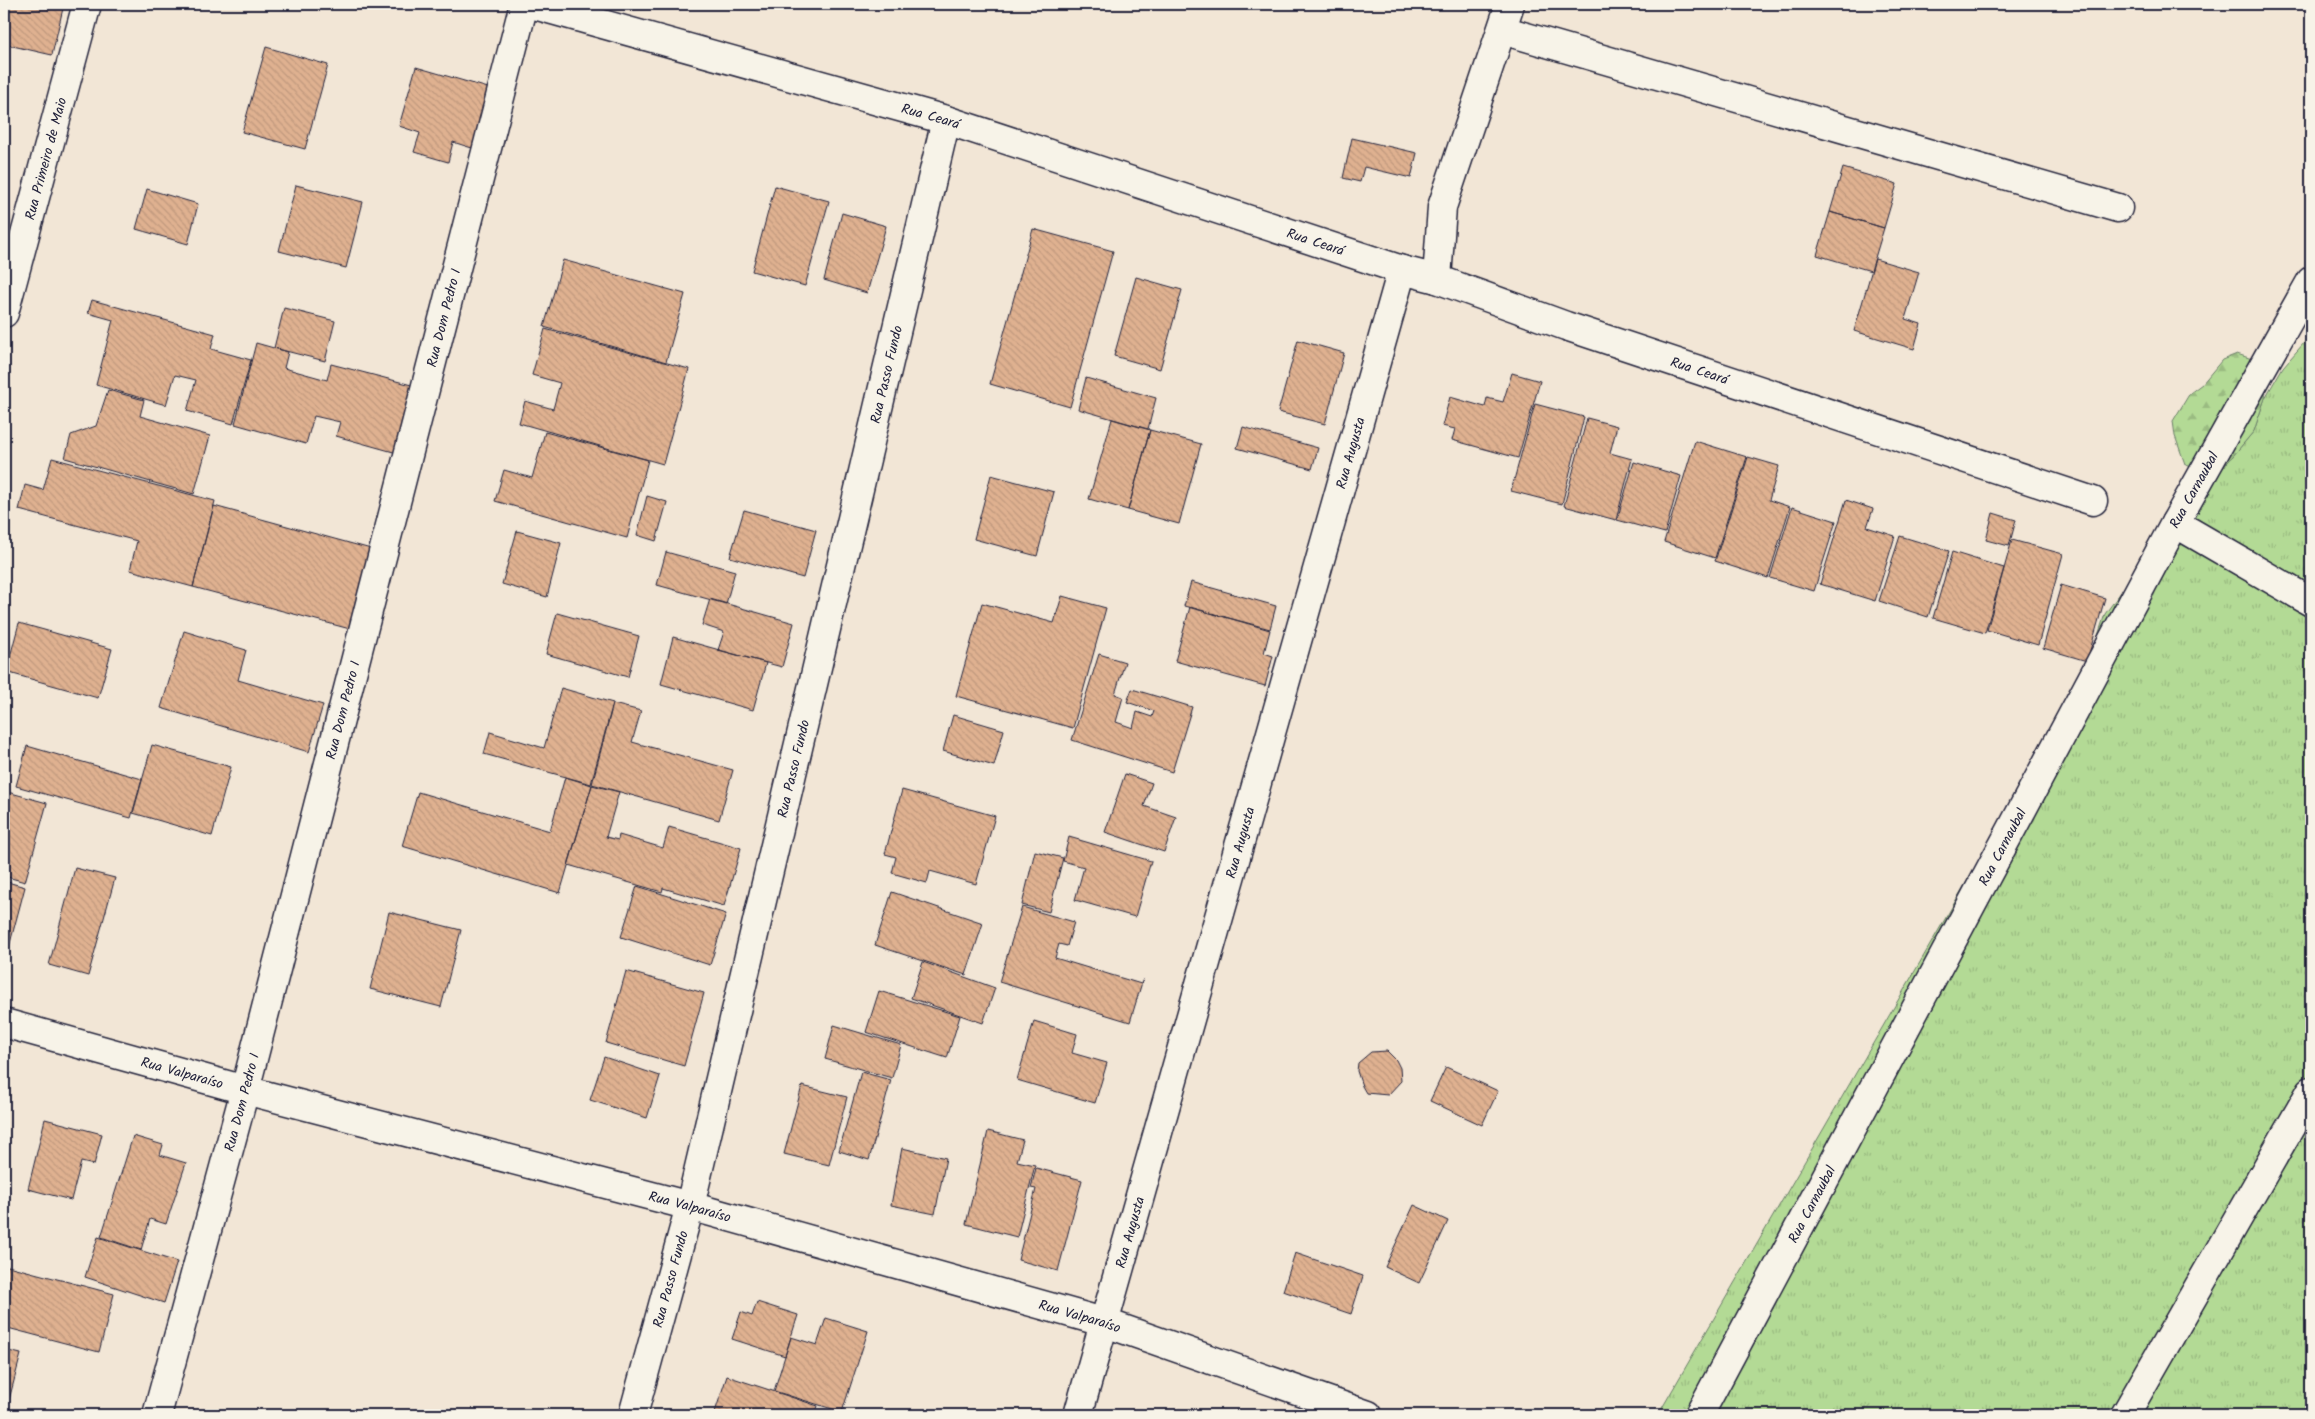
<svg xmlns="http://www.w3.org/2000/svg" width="2315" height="1419" viewBox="0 0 2315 1419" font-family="Kalam,sans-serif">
<defs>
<pattern id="grass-tufts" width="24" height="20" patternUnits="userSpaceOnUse" patternTransform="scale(1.25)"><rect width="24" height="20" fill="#b3da95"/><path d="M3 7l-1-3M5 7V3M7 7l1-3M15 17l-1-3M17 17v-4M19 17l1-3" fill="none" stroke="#9abb81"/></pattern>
<pattern id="forest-firs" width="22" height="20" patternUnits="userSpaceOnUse" patternTransform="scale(1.25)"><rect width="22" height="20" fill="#b3da95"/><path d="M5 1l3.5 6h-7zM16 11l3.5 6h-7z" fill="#9abb81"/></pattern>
<pattern id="building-back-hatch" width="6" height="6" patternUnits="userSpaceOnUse" patternTransform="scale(1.25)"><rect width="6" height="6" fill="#dfb190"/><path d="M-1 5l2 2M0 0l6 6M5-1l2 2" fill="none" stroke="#bf987d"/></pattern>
</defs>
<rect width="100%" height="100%" fill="#f2e6d6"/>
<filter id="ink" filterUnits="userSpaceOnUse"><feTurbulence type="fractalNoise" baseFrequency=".02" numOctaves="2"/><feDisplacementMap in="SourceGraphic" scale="10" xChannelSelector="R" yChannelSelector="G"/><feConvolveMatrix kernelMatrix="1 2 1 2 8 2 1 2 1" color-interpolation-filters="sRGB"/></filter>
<g filter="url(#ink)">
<path fill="url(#grass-tufts)" stroke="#6a7e68" d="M2311,335V1415H1658L2084,679L2105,614L2145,559L2254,431L2265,398L2283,367Z"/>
<path fill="url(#forest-firs)" stroke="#6a7e68" d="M2237,354L2252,359L2266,381L2265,398L2254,431L2222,469L2198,471L2185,464L2175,436L2173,421L2190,393L2202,384L2222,360Z"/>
<path fill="url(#building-back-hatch)" stroke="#22223b" d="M4,4H64L52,55L4,44Z
M266,47L328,65L305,149L242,132Z
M416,67L495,90L478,150L453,142L448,162L414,152L420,133L399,126Z
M1352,138L1417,153L1411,178L1364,167L1360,182L1343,178Z
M1843,168L1897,184L1884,228L1830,212Z
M296,185L363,202L346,268L279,251Z
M775,186L829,201L805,286L752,271Z
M147,189L198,204L188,244L136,229Z
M1830,212L1884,228L1871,271L1817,255Z
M842,213L886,226L867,293L824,280Z
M1033,229L1113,251L1070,407L990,384Z
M1875,259L1919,272L1905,319L1921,324L1914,349L1854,331Z
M563,260L685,294L666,362L544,327Z
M1136,277L1182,290L1160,369L1114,356Z
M92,300L215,334L211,349L251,360L233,424L187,411L196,380L175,375L166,405L96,385L113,320L88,313Z
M284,308L335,321L325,361L274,348Z
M545,329L689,369L663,464L519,423L525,401L553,409L560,383L532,375Z
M1298,340L1344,353L1325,424L1278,412Z
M256,343L288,352L284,368L327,380L331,364L423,388L397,453L336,436L340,422L314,416L306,444L235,424Z
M1512,373L1540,381L1518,458L1452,440L1455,429L1442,426L1450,397L1485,407L1487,398L1503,402Z
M1086,378L1156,398L1148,429L1078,409Z
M108,390L144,400L140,416L210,436L194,494L65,458L71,435L96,426Z
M1535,404L1584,417L1562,504L1511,491Z
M1587,418L1617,426L1610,453L1632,459L1616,520L1564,506Z
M1112,419L1150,430L1128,510L1089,499Z
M1243,427L1318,448L1312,469L1237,448Z
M1150,430L1201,444L1179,524L1128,510Z
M545,432L648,460L627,538L495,501L504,470L532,478Z
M1695,441L1747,457L1715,558L1664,542Z
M1748,457L1779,466L1769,500L1790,507L1768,578L1715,561Z
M52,458L215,501L193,587L130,570L137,541L19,510L25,485L43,490Z
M1634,462L1681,476L1665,533L1617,520Z
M991,475L1054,492L1037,556L974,539Z
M647,496L667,502L656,541L637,535Z
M1846,500L1873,509L1867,527L1895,536L1875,601L1820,584Z
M214,506L371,549L350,629L193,587Z
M1792,507L1836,521L1814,591L1770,578Z
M744,510L816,530L803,578L730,557Z
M1993,513L2016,520L2009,546L1986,540Z
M517,531L561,543L547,597L502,584Z
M1900,536L1949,551L1928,617L1879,601Z
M2012,540L2063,554L2038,645L1987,630Z
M666,552L735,571L726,604L657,585Z
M1952,552L2004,568L1985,633L1933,618Z
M1191,582L1276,606L1270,629L1184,606Z
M2061,585L2105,598L2087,661L2043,648Z
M1062,596L1106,608L1073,728L956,696L982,603L1054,623Z
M710,599L794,623L782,667L718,650L724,632L702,625Z
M1190,607L1270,630L1264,653L1273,656L1265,686L1175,661Z
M557,613L639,636L628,677L546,654Z
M19,623L112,649L98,698L6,672Z
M184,631L246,650L238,680L323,705L309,752L161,708Z
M673,637L766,663L753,710L661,684Z
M1099,654L1125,662L1115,694L1123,697L1116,722L1133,728L1137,712L1152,717L1154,711L1127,702L1132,689L1192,707L1172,772L1072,740Z
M561,688L613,703L591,784L484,754L490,732L544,748Z
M613,704L641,711L632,742L733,770L719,820L592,784Z
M953,715L1004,730L994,766L943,751Z
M152,745L231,767L212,836L133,813Z
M27,746L142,779L131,818L16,786Z
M1125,774L1152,783L1144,806L1176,817L1164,852L1105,832Z
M565,777L592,785L560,893L402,846L418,792L550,831Z
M592,785L619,792L606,837L618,840L619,835L663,848L669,827L741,848L724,906L663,888L662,892L568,865Z
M902,790L995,816L976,884L930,871L927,883L892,873L896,857L885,854Z
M4,791L47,803L25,882L4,876Z
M1069,837L1151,861L1135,917L1075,900L1084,867L1063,861Z
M1035,851L1063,858L1049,912L1022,905Z
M75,868L115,878L88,976L49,965Z
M4,881L25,887L5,962H4Z
M637,886L726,914L710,965L621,937Z
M892,892L983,923L966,975L875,945Z
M1022,907L1074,922L1067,946L1059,944L1055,958L1141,984L1143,979L1130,1022L999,982Z
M389,912L461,930L441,1007L370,989Z
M923,962L995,988L983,1023L911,998Z
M626,971L704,993L684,1066L606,1043Z
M879,991L960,1016L947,1058L866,1032Z
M1034,1021L1077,1034L1072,1053L1107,1063L1095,1103L1017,1080Z
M834,1025L901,1045L892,1078L825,1059Z
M1387,1051L1396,1060L1400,1068L1401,1081L1388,1095L1366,1093L1362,1086L1357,1071L1358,1063L1371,1052Z
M604,1057L660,1076L647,1118L590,1100Z
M1446,1067L1498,1091L1482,1125L1430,1101Z
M861,1072L891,1080L869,1160L839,1151Z
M802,1086L847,1097L829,1165L784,1154Z
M45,1119L102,1134L94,1165L81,1162L71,1200L28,1189Z
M988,1131L1023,1140L1017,1161L1035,1165L1017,1237L966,1224Z
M133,1136L163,1145L160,1155L186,1163L166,1224L150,1219L141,1250L101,1237Z
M902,1148L946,1158L935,1214L891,1205Z
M1036,1168L1082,1180L1058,1271L1018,1260L1036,1189L1031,1188Z
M1414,1205L1448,1221L1419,1283L1385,1267Z
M98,1237L177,1262L164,1303L85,1277Z
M1295,1253L1363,1276L1351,1314L1283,1291Z
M4,1265L114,1294L99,1352L4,1327Z
M757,1302L798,1315L785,1356L732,1339L741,1312L752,1316Z
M826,1318L868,1331L842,1412L774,1391L791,1337L817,1345Z
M4,1350L21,1354L5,1415H4Z
M727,1376L818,1406L815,1415H714Z
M1179,1409L1199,1415H1177Z"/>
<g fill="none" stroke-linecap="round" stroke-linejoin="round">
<g stroke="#22223b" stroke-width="31">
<g id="minor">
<path id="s1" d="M531,4L946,120L1402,270L1437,279L1566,326L2093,501"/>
<path d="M1502,30L2118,208"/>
<path d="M1437,279L1442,207L1510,4"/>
<path id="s2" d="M4,313L87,4"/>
<path d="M2175,523L2311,602"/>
<path id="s3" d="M4,1023L245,1090L690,1206L1103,1322L1368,1415"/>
<path id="s4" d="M157,1415L245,1090L524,4"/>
<path id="s5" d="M633,1415L690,1206L946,120"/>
<path id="s6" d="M1078,1415L1402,270"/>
<path id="s7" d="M1699,1415L2175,523L2311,281"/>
<path d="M2125,1415L2311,1091"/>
</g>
</g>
<use href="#minor" stroke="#f7f3e8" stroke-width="28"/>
</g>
</g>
<g text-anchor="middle" stroke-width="4" stroke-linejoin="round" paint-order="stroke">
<g font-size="14" fill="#22223b" stroke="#f7f3e8">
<text dy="5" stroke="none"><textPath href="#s1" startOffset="415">Rua Ceará</textPath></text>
<text dy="5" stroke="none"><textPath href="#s2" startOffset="160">Rua Primeiro de Maio</textPath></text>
<text dy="5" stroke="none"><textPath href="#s1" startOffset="820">Rua Ceará</textPath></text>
<text dy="5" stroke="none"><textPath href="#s4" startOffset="1134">Rua Dom Pedro I</textPath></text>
<text dy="5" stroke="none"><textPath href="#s1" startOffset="1225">Rua Ceará</textPath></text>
<text dy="5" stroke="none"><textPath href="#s5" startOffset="1071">Rua Passo Fundo</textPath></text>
<text dy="5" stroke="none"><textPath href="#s6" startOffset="1000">Rua Augusta</textPath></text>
<text dy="5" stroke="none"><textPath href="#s7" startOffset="1049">Rua Carnaubal</textPath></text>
<text dy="5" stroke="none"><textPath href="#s4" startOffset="729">Rua Dom Pedro I</textPath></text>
<text dy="5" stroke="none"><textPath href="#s5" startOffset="666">Rua Passo Fundo</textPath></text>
<text dy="5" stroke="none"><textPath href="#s6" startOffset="595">Rua Augusta</textPath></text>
<text dy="5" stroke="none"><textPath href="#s7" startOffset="644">Rua Carnaubal</textPath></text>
<text dy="5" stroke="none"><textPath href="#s3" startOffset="185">Rua Valparaíso</textPath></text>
<text dy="5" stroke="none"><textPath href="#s4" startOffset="324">Rua Dom Pedro I</textPath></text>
<text dy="5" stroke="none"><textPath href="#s7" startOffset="239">Rua Carnaubal</textPath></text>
<text dy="5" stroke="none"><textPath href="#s3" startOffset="710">Rua Valparaíso</textPath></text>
<text dy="5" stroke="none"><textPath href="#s6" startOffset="190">Rua Augusta</textPath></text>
<text dy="5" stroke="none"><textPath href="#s5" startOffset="141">Rua Passo Fundo</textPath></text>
<text dy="5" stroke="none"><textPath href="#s3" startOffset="1115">Rua Valparaíso</textPath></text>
</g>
</g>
<rect width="2315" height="1419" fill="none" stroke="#f7f3e8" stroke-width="20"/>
<rect x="10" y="10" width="2295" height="1399" fill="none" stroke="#22223b" stroke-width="2" filter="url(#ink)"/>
</svg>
